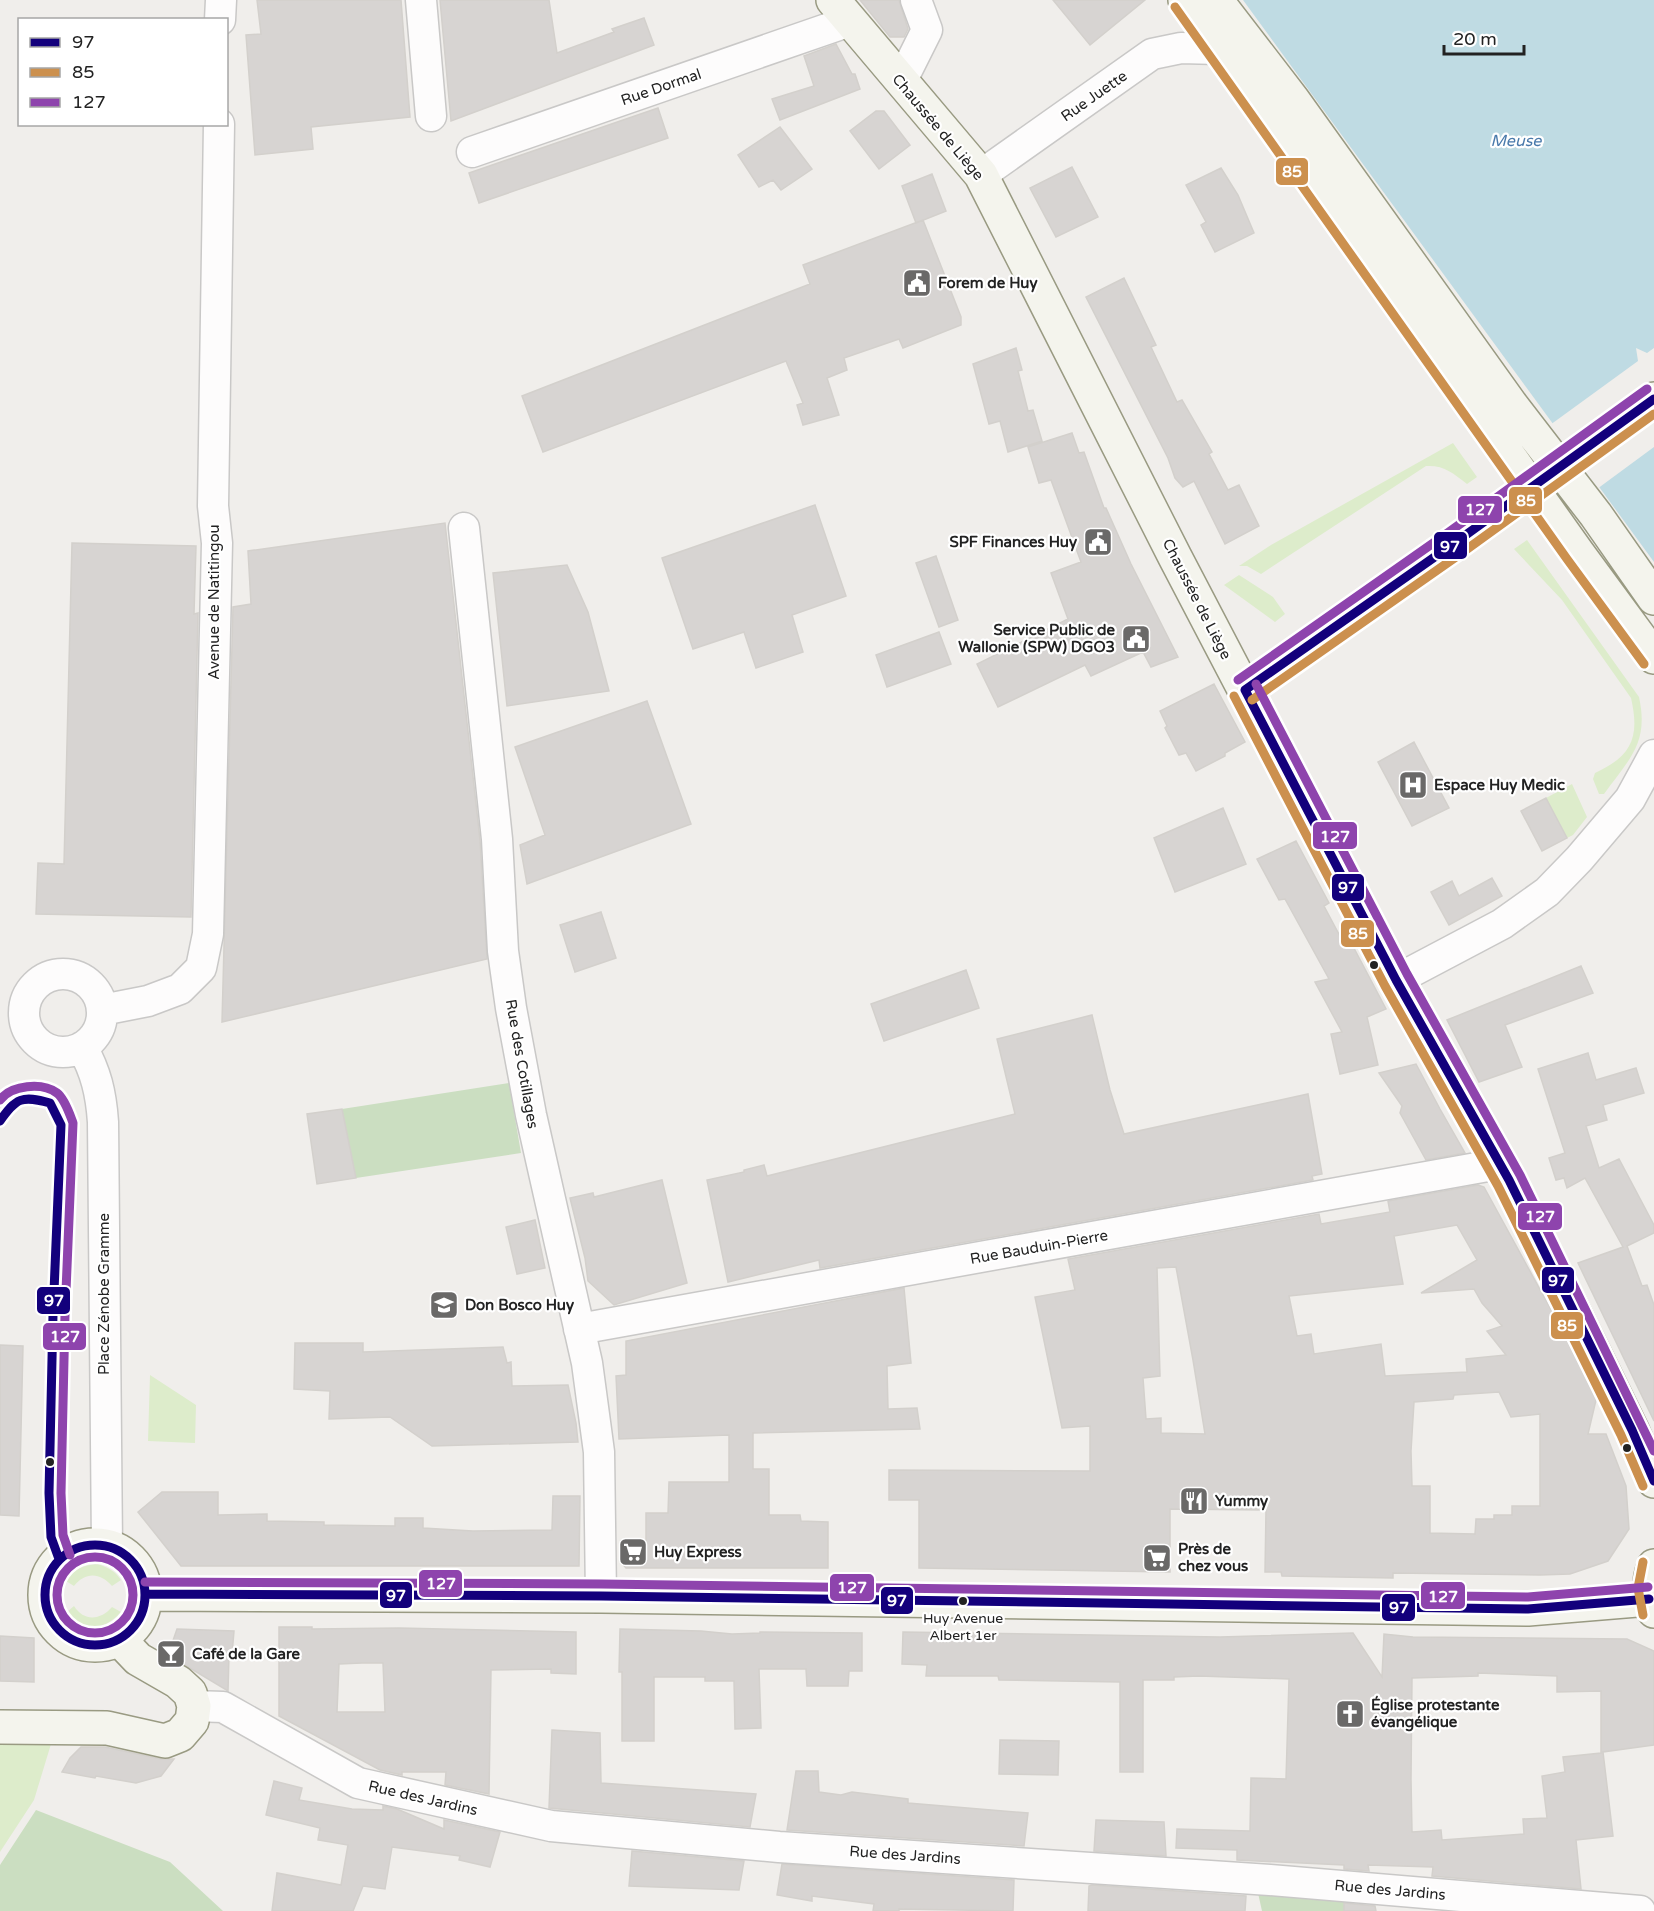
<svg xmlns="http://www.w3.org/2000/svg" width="1654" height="1911" viewBox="0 0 1654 1911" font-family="'Varela Round',sans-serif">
<rect width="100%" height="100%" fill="#f0eeeb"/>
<path fill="#ddeccb" d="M1453,443L1477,477L1467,484C1453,473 1444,465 1426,466L1261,574L1247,566H1239L1271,545Z
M1527,540L1639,697C1649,743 1630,758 1604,794H1599L1593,779L1595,773C1632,756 1640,737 1631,698L1562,600L1514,549Z
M1239,575L1273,597L1285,614L1275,622L1224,585Z
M1572,784L1587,817L1573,835L1567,838L1546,798Z
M150,1375L196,1405L195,1443L148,1441Z
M98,1564C109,1568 115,1571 121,1580L112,1586C100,1572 85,1572 74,1586L66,1581C74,1568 84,1565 98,1564Z
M74,1606C84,1622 101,1620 112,1607L121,1612C104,1631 83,1633 67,1612Z
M0,1742L51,1744L34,1800L0,1852Z"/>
<path fill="#cbdec1" d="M509,1083L521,1153L356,1178L342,1109Z
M36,1810L170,1862L223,1911H0V1865Z
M1258,1893L1344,1901V1911H1262Z"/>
<path fill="#bfdbe3" d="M1243,0H1654V562Z"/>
<path fill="#f0eeeb" d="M1636,348L1647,353L1654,348V447L1597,489L1550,425L1638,361Z"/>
<path fill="#d7d4d2" stroke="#d3d0cc" stroke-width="1.5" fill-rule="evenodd" d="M257,0H401L410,117L311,127L313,149L255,155L246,35L261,34Z
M440,0H549L557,53L614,32L612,29L644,18L654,45L451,121Z
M860,0H899L908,29L904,37H890Z
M1053,0H1145L1090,45Z
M836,44L852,74H855L860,89L780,120L772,99L814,86L804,56Z
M658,108L668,138L479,203L469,173Z
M876,111H884L910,145L879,169L850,131Z
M780,127L812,169L781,190L773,180L759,187L738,155Z
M1072,167L1098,217L1056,237L1030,188Z
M1221,168L1238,195L1254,233L1215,252L1201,225L1206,222L1186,185Z
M932,174L946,211L916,223L902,186Z
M923,220L961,317V325L903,348L899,339L844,358L847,370L827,378L839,415L803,425L797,405L803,403L786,361L543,452L522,396L810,284L803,265Z
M1124,278L1156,345L1151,347L1177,402L1182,400L1212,452L1209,454L1228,490L1239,485L1259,526L1225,544L1194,481L1183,487L1175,478L1168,458L1086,297Z
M1016,348L1022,370L1018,371L1028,411L1033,410L1042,441L1008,452L1000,421L989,424L973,364Z
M1072,433L1079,453L1084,452L1104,508H1106L1131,564L1178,657L1151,667L1143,652L1091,676L1085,665L998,707L977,664L1068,619L1051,573L1081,562L1051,480L1039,483L1028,447Z
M815,505L846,596L792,615L803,652L756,668L744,632L693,649L662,558Z
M445,523L480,840L487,959L222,1022L233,607L251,604L248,551Z
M72,543L196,546L194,614L198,613L191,917L36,914L38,863L64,864Z
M936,556L958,620L939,627L916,563Z
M567,565L588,612L609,691L507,706L493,573Z
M939,632L951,664L887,687L876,655Z
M1214,684L1245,742L1225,753V756L1196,771L1186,753L1179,755L1165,728L1167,726L1160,711Z
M647,701L691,824L527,884L520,845L545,835L515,747Z
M1414,742L1449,808L1412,826L1378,762Z
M1546,798L1567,838L1542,851L1521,811Z
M1223,808L1246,864L1175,892L1154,838Z
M1296,841L1329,903L1324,906L1341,938L1347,935L1386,1009L1367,1017L1378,1065L1340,1074L1331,1034L1342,1032L1315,982L1329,979L1285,899L1279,900L1257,859Z
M1492,878L1502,896L1449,925L1431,892L1452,881L1459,896Z
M601,912L616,958L575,972L560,925Z
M1581,966L1593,993L1505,1025L1522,1067L1479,1082L1447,1020Z
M966,970L979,1008L884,1041L871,1004Z
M1092,1015L1110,1090L1124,1134L1308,1094L1322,1174L1312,1176L1313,1180L820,1268L819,1260L728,1282L707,1180L744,1172V1170L764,1165L767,1176L1015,1114L997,1039Z
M1588,1053L1596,1080L1636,1068L1644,1093L1603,1105L1607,1120L1586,1126L1599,1168L1619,1159L1654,1225V1233L1627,1246L1642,1286L1647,1285L1654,1305V1421L1578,1263L1623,1247L1585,1178L1567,1188L1564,1178L1556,1180L1549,1158L1565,1153L1538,1069Z
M1416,1064L1440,1109L1465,1153L1426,1160L1400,1113L1402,1106L1379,1073Z
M342,1109L356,1178L317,1184L307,1114Z
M662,1180L687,1283L614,1305L588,1281L585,1258L570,1198L593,1193L594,1197Z
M1478,1185L1484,1187L1561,1328L1596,1400L1588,1434H1606L1626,1486L1629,1529L1608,1561L1570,1574L1540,1575L1393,1573V1578L1282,1576L1281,1572H1265L1266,1510L1170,1509V1572L919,1568V1500H889V1470L1090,1471V1426L1062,1428L1035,1297L1075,1290L1068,1259L1319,1214L1321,1224L1390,1212L1388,1201ZM1457,1225L1477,1260L1421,1293L1474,1289L1482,1303L1502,1326L1487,1331L1506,1355L1466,1359L1467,1372L1385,1376L1381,1344L1314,1354L1311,1334L1297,1336L1289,1296L1403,1284L1394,1236ZM1176,1267L1193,1360L1205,1434L1161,1433V1418L1146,1419L1143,1378L1160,1376L1157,1268ZM1499,1392L1511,1417L1540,1414V1506H1512V1515H1494V1519H1476L1475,1534L1430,1533V1486H1412L1411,1451L1414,1402L1453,1399L1454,1395Z
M535,1220L545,1268L517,1274L506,1227Z
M904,1288L911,1363L887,1366L888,1409L917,1408L920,1429L753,1433V1469H769V1515H800L801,1521L828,1522V1568H626L620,1561V1543L646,1542V1513H668L669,1482H729V1435L619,1439L616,1376L626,1375V1341Z
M295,1343H363V1352L503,1347L507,1363L511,1362L512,1386L568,1385L576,1423L578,1442L432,1446L390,1417L329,1419L330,1391L294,1389Z
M0,1345L23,1346L19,1516L0,1515Z
M162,1492H218V1515L267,1514V1521L324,1522V1525L395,1526V1518H423V1528L473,1531L552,1530L553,1496H580L579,1566H181L138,1512Z
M279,1627H312V1629L399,1628L576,1632V1674L551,1673V1669L491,1670L489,1794L445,1785L446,1772H402V1775L380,1770L279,1716ZM362,1663H383L385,1712H337L339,1664Z
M177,1629L234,1631L232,1655L229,1654L228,1691L168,1655Z
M620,1629L701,1631L732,1634L760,1633V1632L862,1633V1671H849L848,1686H807L806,1669H759L761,1728L735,1729L734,1681H705V1677H654V1741H622V1672H619Z
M903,1632L1220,1637L1353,1633L1382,1677L1384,1634L1413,1637L1627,1639L1654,1651V1745L1603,1752L1613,1836L1576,1840L1581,1889L1432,1876L1433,1867L1368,1865L1369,1871L1344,1869V1865L1237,1860V1850L1176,1848L1177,1829L1250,1831L1251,1778L1286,1779L1289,1679L1199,1676L1174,1677V1680H1143V1772H1120V1682L999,1680L998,1676H926L927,1665L902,1664ZM1478,1673L1557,1676V1692L1601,1691V1753L1563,1757L1565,1772L1542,1776L1547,1818L1523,1819L1524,1834L1442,1840L1441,1830L1412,1832L1411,1779L1412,1678L1478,1676Z
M0,1636L34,1638V1682L0,1681Z
M552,1730L600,1733L601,1783L756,1794L750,1827L549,1808Z
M1000,1740L1059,1741L1058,1775L999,1774Z
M81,1747H105L161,1759H174L161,1776L136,1783L96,1776L95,1778L62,1772L70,1758Z
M796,1771H818L819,1792L841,1795L852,1792L908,1799V1803L1028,1813L1024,1846L787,1830Z
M274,1781L302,1788L299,1800L352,1809L383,1810V1806L397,1809L444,1829V1820L500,1832L490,1867L459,1860L460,1856L392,1847L385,1889L363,1886L353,1911H272L277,1873L341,1885L348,1845L318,1840L320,1828L266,1815Z
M1096,1820L1164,1822L1166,1856L1094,1851Z
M632,1851L744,1861L739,1890L629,1886Z
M782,1864L1014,1880L1013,1911L899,1909V1911H873L874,1904L812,1896V1901L777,1895Z
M1092,1885L1246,1896L1245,1911H1088L1089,1886Z
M1344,1903L1375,1906L1376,1911H1344Z"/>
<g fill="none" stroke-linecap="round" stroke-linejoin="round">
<g stroke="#c9c8c7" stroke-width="33">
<path id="street" d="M421,0L431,116
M220,20L221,0
M901,82L927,30L916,0
M472,152L850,21
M981,175L1152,54L1181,48L1218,49
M464,528L497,839L503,951L511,1008L531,1115L587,1363L599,1452L601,1596
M24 1013a39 39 0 1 1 78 0a39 39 0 1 1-78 0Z
M1396,980L1502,924L1547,892L1579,859L1630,799L1654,755
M102,1010L148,1001L180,989L201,968L208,934L217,543L213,506L219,124
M82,1047C96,1072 101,1093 103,1122L107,1546
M579,1329L1499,1164
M194,1706L223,1707L358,1783L551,1826L779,1847L1270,1880L1640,1911"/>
</g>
<g stroke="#999a82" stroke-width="36">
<path id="secondary" d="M833,0L981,175L1175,557L1396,980L1509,1180L1632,1430L1654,1481
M1185,0L1577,552L1654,657
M1216,0L1293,100L1512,406L1596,515L1654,598
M1560,467L1654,399
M1245,690L1456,542
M45 1595a50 50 0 1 1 100 0a50 50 0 1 1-100 0Z
M1654,1566C1648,1582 1648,1595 1654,1611
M145,1594L601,1596L1528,1609L1649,1599
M0,1727L107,1728L165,1741L180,1735L192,1721L194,1706L190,1693L178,1682L138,1659L119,1639"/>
</g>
<use href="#street" stroke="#fdfcfc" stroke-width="30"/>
<use href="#secondary" stroke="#f4f4ed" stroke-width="33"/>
<g stroke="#999a82" stroke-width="36" stroke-linecap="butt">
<path id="secondary-bridge" d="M1456,542L1560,467"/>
</g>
<use href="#secondary-bridge" stroke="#f4f4ed" stroke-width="33"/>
<g stroke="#fff" stroke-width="14">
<path id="bus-1" d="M1245,690L1396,980L1509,1180L1632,1430L1654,1481
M1245,690L1456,542L1654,399
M0,1121C16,1098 22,1095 50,1103L61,1125L53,1315L49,1493L51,1537L59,1559
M45 1595a50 50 0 1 1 100 0a50 50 0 1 1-100 0Z
M145,1594L601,1596L1528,1609L1649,1599"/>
</g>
<g stroke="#fff" stroke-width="14">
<path id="bus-2" d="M1175,7L1567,559L1644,664
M1234,696L1385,986L1498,1186L1621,1435L1643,1486
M1252,700L1463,552L1654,414
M1643,1562L1638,1588L1643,1615"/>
</g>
<g stroke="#fff" stroke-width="14">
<path id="bus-3" d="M1238,680L1449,532L1647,389
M1256,684L1407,974L1520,1175L1654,1451
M0,1100C11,1085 42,1082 57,1093C65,1099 70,1115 73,1123L65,1315L61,1493L63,1535L70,1555
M57 1595a38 38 0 1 1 76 0a38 38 0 1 1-76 0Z
M145,1582L601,1584L1528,1597L1648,1587"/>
</g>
<use href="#bus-1" stroke="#13007c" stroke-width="9"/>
<use href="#bus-2" stroke="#cc904e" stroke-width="9"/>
<use href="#bus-3" stroke="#8e44ad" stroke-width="9"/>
</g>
<defs>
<g id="civic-square" transform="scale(1.5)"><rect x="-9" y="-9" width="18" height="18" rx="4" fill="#6a6968" stroke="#fff"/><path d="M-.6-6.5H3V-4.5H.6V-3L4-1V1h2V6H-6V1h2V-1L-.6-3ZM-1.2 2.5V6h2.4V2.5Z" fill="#fff"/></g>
<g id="hospital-square" transform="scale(1.5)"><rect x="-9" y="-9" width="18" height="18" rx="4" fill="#6a6968" stroke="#fff"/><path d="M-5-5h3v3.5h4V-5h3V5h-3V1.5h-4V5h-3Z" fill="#fff"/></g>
<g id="school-square" transform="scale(1.5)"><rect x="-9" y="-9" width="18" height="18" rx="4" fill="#6a6968" stroke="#fff"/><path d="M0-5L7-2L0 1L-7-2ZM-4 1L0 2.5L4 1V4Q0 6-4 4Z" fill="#fff"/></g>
<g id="restaurant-square" transform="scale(1.5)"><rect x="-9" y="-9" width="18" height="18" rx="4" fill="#6a6968" stroke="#fff"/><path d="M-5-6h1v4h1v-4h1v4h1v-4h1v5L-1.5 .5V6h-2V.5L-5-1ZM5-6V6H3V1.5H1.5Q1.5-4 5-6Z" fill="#fff"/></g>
<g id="supermarket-square" transform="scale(1.5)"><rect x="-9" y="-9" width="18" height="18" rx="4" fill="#6a6968" stroke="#fff"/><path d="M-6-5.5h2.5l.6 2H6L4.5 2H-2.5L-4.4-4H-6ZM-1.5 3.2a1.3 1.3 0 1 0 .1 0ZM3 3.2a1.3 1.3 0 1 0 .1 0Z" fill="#fff"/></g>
<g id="bar-square" transform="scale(1.5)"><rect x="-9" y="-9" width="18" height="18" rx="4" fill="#6a6968" stroke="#fff"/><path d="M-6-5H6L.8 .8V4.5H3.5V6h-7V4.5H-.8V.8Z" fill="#fff"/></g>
<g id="church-square" transform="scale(1.5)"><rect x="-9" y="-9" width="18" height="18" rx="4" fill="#6a6968" stroke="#fff"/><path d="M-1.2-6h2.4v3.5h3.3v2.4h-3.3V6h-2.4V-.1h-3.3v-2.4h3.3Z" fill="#fff"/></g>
</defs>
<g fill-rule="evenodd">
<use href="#civic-square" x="917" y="283"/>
<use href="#civic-square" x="1098" y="542"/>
<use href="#civic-square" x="1136" y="639"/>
<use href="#hospital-square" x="1413" y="785"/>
<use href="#school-square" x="444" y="1305"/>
<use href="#restaurant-square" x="1194" y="1501"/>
<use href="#supermarket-square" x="633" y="1552"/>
<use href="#supermarket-square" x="1157" y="1558"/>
<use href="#bar-square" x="171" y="1654"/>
<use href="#church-square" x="1350" y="1714"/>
</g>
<g fill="#222" stroke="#fff" stroke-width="2">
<circle cx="1374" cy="965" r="5"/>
<circle cx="1627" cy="1448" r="5"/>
<circle cx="50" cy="1462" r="5"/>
<circle cx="963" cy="1601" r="5"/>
</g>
<g text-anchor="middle" stroke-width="4.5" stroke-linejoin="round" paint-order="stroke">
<g font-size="14" fill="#222" stroke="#fff">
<text x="963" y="1623">Huy Avenue<tspan x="963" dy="17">Albert 1er</tspan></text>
</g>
<g font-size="15" fill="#222" stroke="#fff">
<text transform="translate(661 87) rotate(-19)" y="5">Rue Dormal</text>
<text transform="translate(1094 96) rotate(-35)" y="5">Rue Juette</text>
<text transform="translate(938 127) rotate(50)" y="5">Chaussée de Liège</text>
<text transform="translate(1197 599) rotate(63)" y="5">Chaussée de Liège</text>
<text transform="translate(214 602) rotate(-90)" y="5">Avenue de Natitingou</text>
<text transform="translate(522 1064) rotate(80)" y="5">Rue des Cotillages</text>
<text transform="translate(1039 1247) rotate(-10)" y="5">Rue Bauduin-Pierre</text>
<text transform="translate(104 1294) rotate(-90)" y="5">Place Zénobe Gramme</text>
<text transform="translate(423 1798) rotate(13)" y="5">Rue des Jardins</text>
<text transform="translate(905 1855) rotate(4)" y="5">Rue des Jardins</text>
<text transform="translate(1390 1890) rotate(5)" y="5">Rue des Jardins</text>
</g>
<g font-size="15" font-weight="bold" fill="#222" stroke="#fff" text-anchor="start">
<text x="938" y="288">Forem de Huy</text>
<text x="1077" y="547" text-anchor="end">SPF Finances Huy</text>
<text x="1115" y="635" text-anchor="end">Service Public de<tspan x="1115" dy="17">Wallonie (SPW) DGO3</tspan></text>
<text x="1434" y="790">Espace Huy Medic</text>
<text x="465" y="1310">Don Bosco Huy</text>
<text x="1215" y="1506">Yummy</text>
<text x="1178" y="1554">Près de<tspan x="1178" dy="17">chez vous</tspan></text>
<text x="654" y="1557">Huy Express</text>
<text x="192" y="1659">Café de la Gare</text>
<text x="1371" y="1710">Église protestante<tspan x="1371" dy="17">évangélique</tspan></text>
</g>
<g font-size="16" font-style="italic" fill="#4a7aab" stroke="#fff">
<text x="1516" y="146">Meuse</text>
</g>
</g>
<g stroke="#fff" stroke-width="2">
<rect x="1275" y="157" width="34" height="29" rx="6" fill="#cc904e"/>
<rect x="1508" y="486" width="35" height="29" rx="6" fill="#cc904e"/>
<rect x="1457" y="495" width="46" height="29" rx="6" fill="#8e44ad"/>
<rect x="1433" y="531" width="35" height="29" rx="6" fill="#13007c"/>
<rect x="1312" y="821" width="46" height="29" rx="6" fill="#8e44ad"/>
<rect x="1331" y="873" width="34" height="29" rx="6" fill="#13007c"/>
<rect x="1340" y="919" width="35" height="29" rx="6" fill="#cc904e"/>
<rect x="1517" y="1202" width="46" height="29" rx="6" fill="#8e44ad"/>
<rect x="1541" y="1266" width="34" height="28" rx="6" fill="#13007c"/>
<rect x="36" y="1286" width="35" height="29" rx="6" fill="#13007c"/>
<rect x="1550" y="1311" width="34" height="29" rx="6" fill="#cc904e"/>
<rect x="42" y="1322" width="45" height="29" rx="6" fill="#8e44ad"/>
<rect x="418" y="1569" width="45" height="29" rx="6" fill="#8e44ad"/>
<rect x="829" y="1573" width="46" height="29" rx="6" fill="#8e44ad"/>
<rect x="379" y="1581" width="34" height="28" rx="6" fill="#13007c"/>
<rect x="1420" y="1581" width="46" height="29" rx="6" fill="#8e44ad"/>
<rect x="880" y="1586" width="34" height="29" rx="6" fill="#13007c"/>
<rect x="1381" y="1593" width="35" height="29" rx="6" fill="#13007c"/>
</g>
<g font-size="16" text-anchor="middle" font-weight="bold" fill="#fff">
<text x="1292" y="177">85</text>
<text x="1526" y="506">85</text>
<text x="1480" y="515">127</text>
<text x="1450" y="552">97</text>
<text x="1335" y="842">127</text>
<text x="1348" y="893">97</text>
<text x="1358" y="939">85</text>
<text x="1540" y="1222">127</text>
<text x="1558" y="1286">97</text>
<text x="54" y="1306">97</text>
<text x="1567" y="1331">85</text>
<text x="65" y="1342">127</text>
<text x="441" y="1589">127</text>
<text x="852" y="1593">127</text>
<text x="396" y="1601">97</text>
<text x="1443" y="1602">127</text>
<text x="897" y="1606">97</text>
<text x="1399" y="1613">97</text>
</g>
<rect x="18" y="18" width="210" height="108" fill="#ffffff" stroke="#a7a7a7" stroke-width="1.5"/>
<rect x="30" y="38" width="30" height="9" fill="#13007c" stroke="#a7a7a7" stroke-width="1.5"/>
<text x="72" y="48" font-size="18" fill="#222222">97</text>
<rect x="30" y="68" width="30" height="9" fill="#cc904e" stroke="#a7a7a7" stroke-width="1.5"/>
<text x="72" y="78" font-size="18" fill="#222222">85</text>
<rect x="30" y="98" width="30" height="9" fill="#8e44ad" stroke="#a7a7a7" stroke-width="1.5"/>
<text x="72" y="108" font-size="18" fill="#222222">127</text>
<path d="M1444 45v9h80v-9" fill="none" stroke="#222222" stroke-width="3"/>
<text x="1453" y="45" font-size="18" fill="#222222" stroke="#ffffff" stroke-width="4.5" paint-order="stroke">20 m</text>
</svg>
